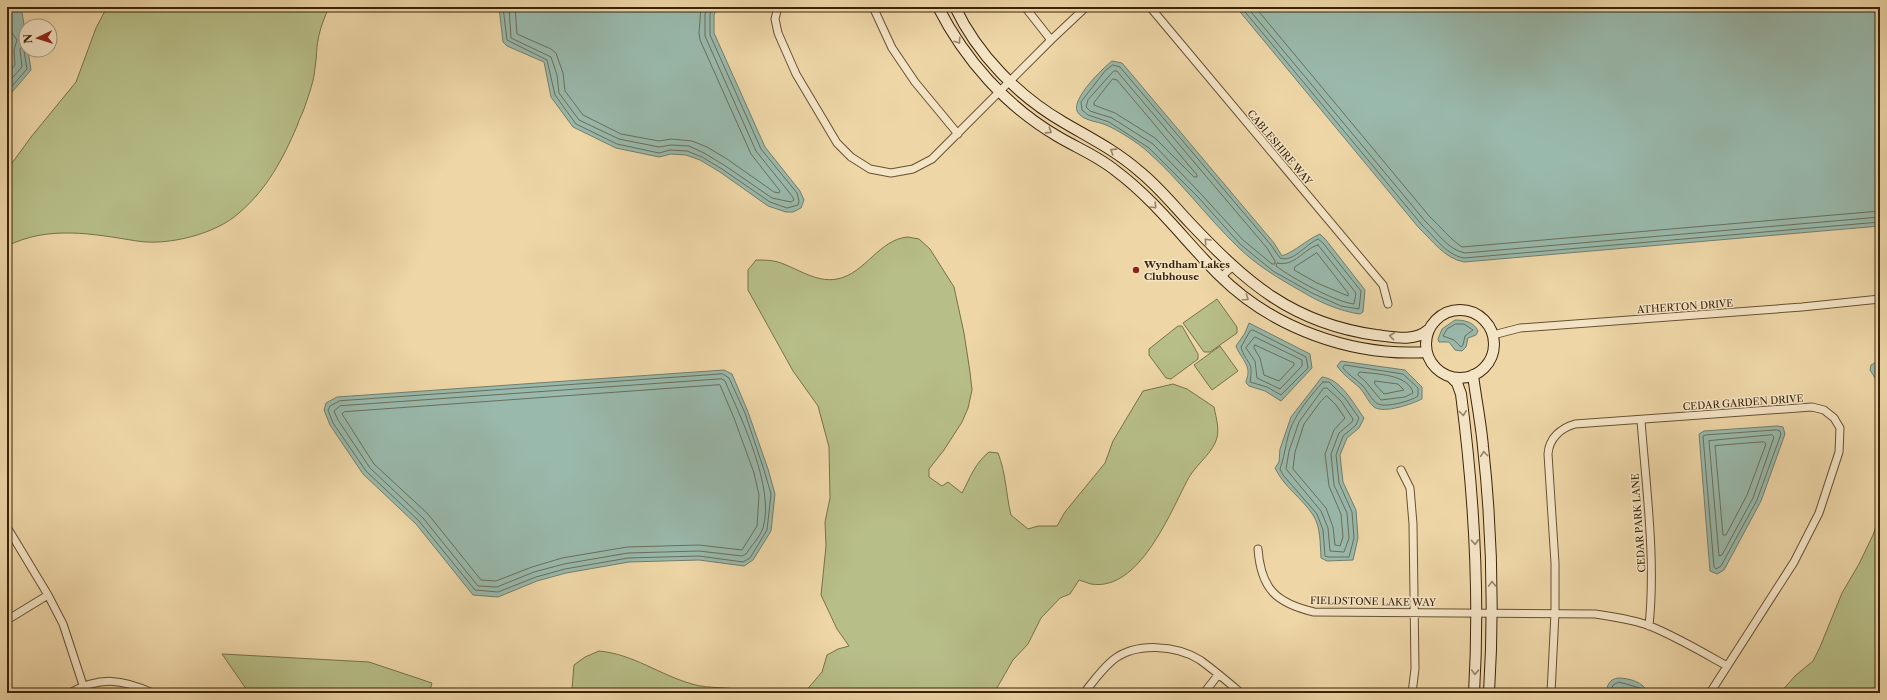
<svg xmlns="http://www.w3.org/2000/svg" width="1887" height="700" viewBox="0 0 1887 700" font-family="'Libre Caslon Text',serif">
<rect width="100%" height="100%" fill="#eed6a7"/>
<filter id="stains"><feTurbulence type="fractalNoise" baseFrequency=".005" numOctaves="4"/><feColorMatrix values="0 0 0 0 .2 0 0 0 0 .09 0 0 0 0 .02 0 0 0 .5 -.17"/></filter>
<radialGradient id="worn" r=".72"><stop offset=".6" stop-color="#630" stop-opacity="0"/><stop offset="1" stop-color="#630" stop-opacity=".3"/></radialGradient>
<path fill="#b7be88" stroke="#787148" d="M107,7H329C325,16 321,26 319,35C316,46 317,57 315,68C314,81 309,94 305,106C303,113 299,119 297,126C283,159 267,189 239,213C216,234 168,246 137,241C93,234 49,225 7,246V170L31,137L76,82L96,28Z
M908,237L919,239L930,249L954,287L964,333L970,372L972,390L968,408L962,422L944,450L929,469V477L942,486L948,482L962,493C970,478 975,463 989,452L998,453C1006,473 1006,495 1011,515L1028,529L1038,526H1057L1065,512L1105,463L1113,441L1143,391L1173,384L1187,389L1214,407C1216,418 1221,432 1215,443C1209,456 1195,466 1188,479C1170,513 1139,592 1091,584C1087,583 1083,581 1079,580L1070,594L1060,598L1041,618L1028,644L1013,660L994,693H804L822,672L827,655L838,649L849,646L837,629L821,595L826,546L825,522L830,498L829,447L818,406L793,371L748,290V270L756,260C763,260 771,260 778,262C797,268 816,283 837,279C865,274 879,239 908,237Z
M1217,299L1237,327V333L1210,352H1204L1183,323Z
M1178,326H1182L1198,354V359L1171,379L1166,378L1149,355V349Z
M1220,346L1238,371L1212,390L1194,365Z
M1880,514V693H1780L1795,676L1813,661L1820,647L1842,593L1859,564L1873,535Z
M599,651C633,654 660,675 692,684C711,690 732,685 750,693H576L572,689L574,665L585,657Z
M222,654L369,662L432,683L429,693H249Z"/>
<path fill="#99b9ac" stroke="#737d6b" d="M7,7H21L26,36V50H28L31,70L7,98Z
M499,7H717L714,15V33L765,147L800,191L804,200L801,208L793,212H786L768,206L720,172L700,160L686,155L671,154L659,157L616,148L573,127L551,97L544,62L507,46L503,42Z
M1236,7H1880V226L1464,262C1444,258 1433,241 1419,228Z
M1112,61L1122,63L1128,70L1274,243L1282,256C1296,251 1306,240 1320,234L1326,240L1365,290L1363,312L1360,314C1339,311 1319,302 1301,291C1278,278 1256,265 1237,246C1206,216 1180,180 1147,151C1138,143 1118,130 1106,125C1097,121 1082,121 1077,111C1072,98 1103,68 1112,61Z
M1455,320C1464,320 1474,322 1478,331L1476,335L1468,338L1466,347L1462,351L1455,350L1449,342H1439L1438,339L1442,329Z
M1249,323L1310,354L1312,368L1281,401L1265,391L1249,386L1246,383C1246,379 1248,377 1248,373C1249,364 1239,355 1236,346L1245,333Z
M1880,360V386L1870,370L1871,365Z
M1341,361L1405,370L1422,387V399C1412,404 1384,414 1374,407C1368,402 1365,393 1359,387C1351,380 1343,375 1337,366Z
M724,370L732,374L748,412L768,469L775,494L771,531L753,560L744,566L699,560L629,562L566,573L537,581L498,597L473,595L416,524L363,474L330,425L324,410L326,403L337,397Z
M1322,377C1341,379 1353,403 1364,418L1359,428L1347,438L1340,455L1343,482L1356,510L1358,538L1353,560L1327,561L1321,558C1320,544 1321,527 1313,515C1302,498 1284,487 1275,468L1279,462L1280,449L1291,417Z
M1777,426L1783,427L1785,434L1761,501L1724,570L1717,574L1710,571L1699,434L1704,431Z
M1618,678C1628,678 1645,682 1647,693H1606C1607,685 1610,679 1618,678Z"/>
<g fill="none" stroke-linecap="round" stroke-linejoin="round">
<path stroke="#6a6e5a" stroke-width="1" d="M503,7L507,40L547,60L555,95L576,124L617,144L659,153L670,150L687,151L702,157L722,169L770,202L787,208L798,205L799,201L797,193L761,149L710,35V14L713,7
M509,7L511,38L551,57L557,75L559,93L579,120L619,139L659,147L671,145L689,146L704,153L724,165L772,198L791,202L794,200L792,196L756,151L705,36V14L708,7
M515,7L517,34L551,49L556,53L563,73L565,91L583,115L621,134L659,141L671,139L692,141L707,147L727,159L774,192L779,193L780,191L751,154L700,40L699,33L701,7
M1241,7L1422,225C1435,237 1446,255 1464,258L1880,222
M1247,7L1425,221C1437,232 1448,250 1465,253L1880,217
M1255,7L1430,217C1441,227 1449,238 1462,247L1880,211
M7,12L10,30L17,40L14,50L15,65L7,75
M1113,65L1120,67L1125,73L1271,245L1280,258C1293,263 1306,244 1318,239L1323,243L1361,291L1359,309L1341,306L1312,293L1273,271L1240,244L1198,197L1149,148L1109,122L1088,115L1082,110L1081,102L1084,98L1105,71Z
M1114,71H1117L1121,76L1267,248L1275,261V264H1272L1243,240L1201,194L1153,144L1112,118L1090,111L1086,107L1088,100Z
M1113,79L1117,80L1197,175V177H1194L1155,138L1115,113L1094,105V103Z
M7,84L22,67L20,49L26,42
M7,92L27,69L24,51L26,47
M1318,245L1356,293L1354,304C1335,302 1292,278 1276,266L1277,263C1295,267 1303,249 1318,245Z
M1317,253L1348,293V296L1317,283L1294,270L1295,267Z
M1456,324H1464L1473,330L1465,336L1463,345L1461,347L1454,340L1443,336L1447,329Z
M1253,330L1306,357L1308,368L1281,395L1267,387L1250,382C1254,359 1246,365 1241,347L1250,331Z
M1255,337L1302,360V366L1280,389L1257,378L1255,361L1246,348Z
M1255,345L1294,363V365L1279,381L1264,375L1260,358L1254,348Z
M1345,365L1403,374L1418,388V396C1411,401 1386,408 1378,404C1372,401 1367,390 1362,385C1356,379 1348,375 1343,368Z
M1360,372C1375,374 1409,374 1413,393L1405,397L1381,400L1366,382L1358,375Z
M723,374L729,378L745,413L764,470L771,494L767,530L750,558L743,562L699,556L628,558L565,569L536,577L498,592L475,590L419,521L366,471L333,423L328,410L330,406L339,401Z
M722,379L725,381C741,418 775,488 763,528C760,537 751,546 746,554L742,556L699,551L628,553L564,564L534,572L497,587L478,586L423,518L370,468L338,420L334,411L340,406Z
M1375,381L1398,384L1404,390L1384,394L1375,384Z
M1323,382H1329L1345,398L1359,418L1356,425L1343,436L1336,455L1339,483L1352,512L1354,538L1349,557H1328L1325,556L1323,530L1317,514L1283,475L1280,469C1286,453 1286,434 1295,419C1302,406 1313,393 1323,382Z
M720,385L734,418L754,473L759,495L757,526L742,550L699,545L627,547L562,558L532,567L496,581L481,580L428,514L374,464L342,414L344,412Z
M1324,388H1327L1341,401L1353,419L1352,422L1339,433L1331,454L1334,485L1347,513L1349,538L1344,552L1330,551L1328,528L1321,511L1286,469L1289,451L1299,422Z
M1327,396L1336,405L1345,418L1334,430L1325,454L1329,486L1341,514L1343,537L1340,546L1335,545L1333,527L1326,508L1293,469L1295,452L1304,424L1321,401Z
M1777,430L1780,431L1781,434L1757,500L1721,566L1716,569L1714,567L1703,436L1706,435Z
M1772,435L1774,437L1753,498L1722,555L1719,556L1709,441Z
M1764,442L1766,444L1747,495L1726,535H1723L1715,446Z
M1610,693L1613,685L1619,682L1640,688L1643,693"/>
<g stroke="#675030" stroke-width="9">
<path id="street" d="M778,7L775,19L778,33L796,74L837,143L851,157L870,169L891,173L913,169L932,159L1051,40L1086,7
M873,7L892,48L915,82L958,134
M1025,7L1051,40
M1150,7L1383,285L1388,304
M1221,277L1232,267
M1493,335L1520,328L1802,307L1880,299
M1641,420C1646,488 1656,558 1649,626
M1401,470L1410,488L1413,524L1415,669L1412,693
M7,527L48,595L63,624L83,685
M1258,549C1261,589 1276,603 1314,612L1595,614C1614,617 1632,619 1650,626C1677,637 1702,652 1727,666
M7,620L48,595
M70,693C100,676 122,679 153,693
M1084,693C1093,682 1101,670 1113,660C1136,642 1176,645 1200,660C1214,670 1228,682 1241,693
M1204,693L1218,675
M1551,693L1555,613V563L1548,454C1549,438 1561,428 1575,424L1812,407L1824,410L1834,418L1840,428L1839,452L1819,513L1794,562L1710,693"/>
</g>
<g stroke="#3a2409" stroke-width="12">
<path id="secondary" d="M938,7C965,60 1006,106 1057,136C1077,148 1098,156 1116,171C1155,200 1185,241 1219,275C1272,328 1352,357 1427,352
M955,7C977,54 1018,96 1063,122C1090,138 1115,150 1139,171C1158,186 1173,205 1190,223C1246,282 1291,323 1376,335C1393,337 1415,342 1428,330
M1426 344a34 34 0 1 1 68 0a34 34 0 1 1-68 0Z
M1473,375C1476,399 1481,423 1483,447C1492,529 1494,611 1489,693
M1451,377L1457,383L1461,394C1474,494 1480,593 1474,693"/>
</g>
<use href="#street" stroke="#f4e4c6" stroke-width="7"/>
<use href="#secondary" stroke="#f4e4c6" stroke-width="10"/>
</g>
<defs><path id="oneway-chevron" d="M-2-3.5L2.5 0L-2 3.5" fill="none" stroke-width="1.6" stroke-linecap="round" stroke-linejoin="round"/></defs>
<g stroke="#978468">
<use href="#oneway-chevron" transform="translate(958 41) rotate(57)"/>
<use href="#oneway-chevron" transform="translate(1049 131) rotate(33)"/>
<use href="#oneway-chevron" transform="translate(1113 151) rotate(-147)"/>
<use href="#oneway-chevron" transform="translate(1154 206) rotate(47)"/>
<use href="#oneway-chevron" transform="translate(1207 241) rotate(-133)"/>
<use href="#oneway-chevron" transform="translate(1246 298) rotate(35)"/>
<use href="#oneway-chevron" transform="translate(1392 336) rotate(-174)"/>
<use href="#oneway-chevron" transform="translate(1463 413) rotate(83)"/>
<use href="#oneway-chevron" transform="translate(1484 454) rotate(-95)"/>
<use href="#oneway-chevron" transform="translate(1475 542) rotate(86)"/>
<use href="#oneway-chevron" transform="translate(1492 584) rotate(-92)"/>
<use href="#oneway-chevron" transform="translate(1475 672) rotate(92)"/>
</g>
<circle fill="#8f2418" stroke="#f4e4c6" stroke-width="1.5" cx="1136" cy="270" r="4"/>
<g text-anchor="middle" stroke-width="3" stroke-linejoin="round" paint-order="stroke">
<g font-size="10" fill="#3a2409" stroke="#f4e4c6">
<text transform="translate(1280 147) rotate(50)" y="4">CABLESHIRE WAY</text>
<text transform="translate(1685 306) rotate(-4)" y="4">ATHERTON DRIVE</text>
<text transform="translate(1743 402) rotate(-4)" y="4">CEDAR GARDEN DRIVE</text>
<text transform="translate(1638 523) rotate(-94)" y="4">CEDAR PARK LANE</text>
<text transform="translate(1373 601) rotate(1)" y="4">FIELDSTONE LAKE WAY</text>
</g>
<g font-size="10" font-weight="bold" fill="#3a2409" stroke="#f4e4c6" text-anchor="start">
<text x="1144" y="268">Wyndham Lakes<tspan x="1144" dy="12">Clubhouse</tspan></text>
</g>
</g>
<rect width="1887" height="700" fill="none" stroke="#eed6a7" stroke-width="24"/>
<rect x="8" y="8" width="1871" height="684" fill="none" stroke="#3a2409" stroke-width="2"/>
<rect x="12" y="12" width="1863" height="676" fill="none" stroke="#3a2409"/>
<g transform="translate(38 38) rotate(266)"><circle r="19" fill="#f4e4c6" stroke="#aa977a"/>
<path d="M0-3L7 15L0 10L-7 15Z" fill="#8f2418"/>
<text y="-6" font-size="11" font-weight="bold" text-anchor="middle" fill="#3a2409">N</text>
</g>
<rect width="100%" height="100%" filter="url(#stains)"/>
<rect width="100%" height="100%" fill="url(#worn)"/>
</svg>
